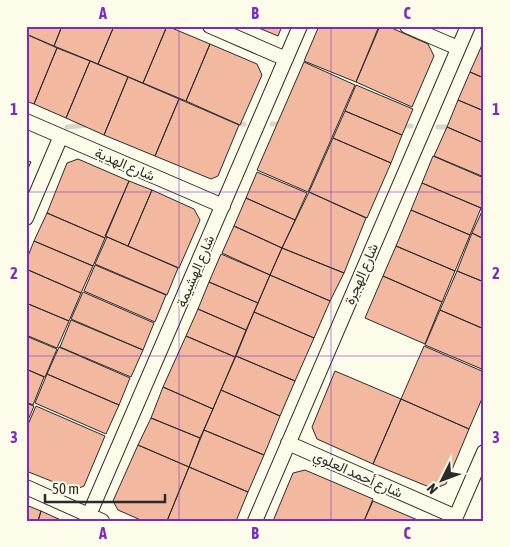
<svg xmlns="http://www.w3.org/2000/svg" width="510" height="547" viewBox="0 0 510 547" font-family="'Asap Condensed',Vazirmatn,sans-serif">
<rect width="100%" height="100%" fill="#fdfbea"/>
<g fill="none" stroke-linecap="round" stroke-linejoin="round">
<path stroke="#d8d7c9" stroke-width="5" d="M230,124H244
M272,124H284
M400,126H411
M67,127L89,125
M438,127H453"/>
</g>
<path fill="#f2b8a0" stroke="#2b2b2b" d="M26,26H62L54,46L26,34Z
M62,26H114L98,64L54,46Z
M114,26H167L143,83L98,64Z
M167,26L210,44L186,101L143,83Z
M254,26H282L278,36Z
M319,26H379L356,82L304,61Z
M380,26H387L428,44L434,56L412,107L356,82Z
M26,34L57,48L34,104L26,101Z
M210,44L257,64L262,75L240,125L186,101Z
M482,45L484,46V78L470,72Z
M57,48L90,61L66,118L34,104Z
M90,61L128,77L104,135L66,118Z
M304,62L355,85L308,192L257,170Z
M470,72L484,78V111L458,100Z
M128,77L179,99L155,156L104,135Z
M356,85L413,109L402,135L345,111Z
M179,99L239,125L218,176L211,179L155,156Z
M458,100L484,111V143L447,127Z
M345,111L402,135L391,163L333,138Z
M447,127L484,143V177L434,156Z
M333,138L391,163L367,218L309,192Z
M433,156L484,178V202L481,208L422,183Z
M78,159L129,181L105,238L47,213L67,163Z
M26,160L31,162L26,173Z
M257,172L307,193L295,220L246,198Z
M129,181L152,190L128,246L105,236Z
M422,183L481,208L470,235L411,210Z
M152,190L194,209L200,220L179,268L128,246Z
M309,192L366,218L344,273L282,248Z
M246,198L295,220L282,248L234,226Z
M484,207V239L472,233Z
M411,210L470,235L455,271L396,246Z
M47,213L105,238L93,266L34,241Z
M234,226L282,248L270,275L222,253Z
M472,233L484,239V282L457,271Z
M107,237L178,268L167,295L95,264Z
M34,241L93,266L81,293L26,269V261Z
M396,246L455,271L442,302L383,276Z
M282,248L344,273L330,301L270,275Z
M221,254L270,275L258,303L209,282Z
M95,265L166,295L155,322L84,291Z
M26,269L81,293L69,321L26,303Z
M457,271L484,282V329L440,310Z
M270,275L330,301L314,338L254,312Z
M383,276L442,302L425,344L365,318Z
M209,282L258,303L246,330L198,309Z
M83,292L154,323L143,350L71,319Z
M26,303L69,321L57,348L26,335Z
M198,309L246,330L235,357L186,336Z
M440,310L484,329V370L425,345Z
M254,312L314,338L295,381L236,356Z
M71,320L143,350L131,377L60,347Z
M26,336L57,349L45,377L26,369Z
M186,336L235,357L213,409L163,387Z
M424,346L484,372V394L469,429L401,399Z
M59,347L130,378L119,405L47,374Z
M236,356L295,381L280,416L221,390Z
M26,369L44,377L33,405L26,402Z
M335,371L401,399L373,464L317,439L312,427Z
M47,374L119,405L106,434L35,403Z
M163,387L213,409L200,438L151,418Z
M221,390L280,416L264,455L204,430Z
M401,399L469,429L446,484L434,489L373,464Z
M26,403L34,406L26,425Z
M36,406L105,436L84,486L74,490L26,471V429Z
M151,418L200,438L189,467L138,445Z
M204,430L264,455L248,492L189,467Z
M138,445L189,467L167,521H143L118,510L113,501Z
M189,467L248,492L236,521H167Z
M305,470L373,499L364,521H273L293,473Z
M373,501L420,521H364Z
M26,505L41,511L38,521H26Z
M41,511L63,521H38Z"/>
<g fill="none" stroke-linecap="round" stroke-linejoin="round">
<g stroke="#2b2b2b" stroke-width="16">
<path id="minor" d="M210,26L286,59
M407,26L458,48
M26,121L223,206
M26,218L61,136
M288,443L456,517
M26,487L102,521
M89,515L300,26
M255,521L468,26
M454,521L484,452"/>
</g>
<use href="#minor" stroke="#fdfbea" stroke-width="14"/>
</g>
<path fill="none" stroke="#7b2cbf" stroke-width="1" stroke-opacity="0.55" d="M179,26V521M331,26V521M26,192H484M26,356H484"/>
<g text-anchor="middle" stroke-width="4" stroke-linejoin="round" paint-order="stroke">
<g font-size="14" fill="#2b2b2b" stroke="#fdfbea">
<text transform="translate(125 164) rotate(23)" y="5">شارع الهدية</text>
<text transform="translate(195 271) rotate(-67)" y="5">شارع الهشيمة</text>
<text transform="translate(361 274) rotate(-67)" y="5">شارع الهجرة</text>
<text transform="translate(358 474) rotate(24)" y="5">شارع أحمد العلوي</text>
</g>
</g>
<rect width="510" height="547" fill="none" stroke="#fdfbea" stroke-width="55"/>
<g transform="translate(442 480) rotate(228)" stroke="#fdfbea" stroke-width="4" paint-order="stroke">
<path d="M0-4L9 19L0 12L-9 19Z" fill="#2b2b2b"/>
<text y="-8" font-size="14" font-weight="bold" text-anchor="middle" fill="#2b2b2b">N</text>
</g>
<path d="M45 494v8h120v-8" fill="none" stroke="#2b2b2b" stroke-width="2.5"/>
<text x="52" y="494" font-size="15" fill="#2b2b2b" stroke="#fdfbea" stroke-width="4" paint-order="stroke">50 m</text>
<rect x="28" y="28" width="454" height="492" fill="none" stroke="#7b2cbf" stroke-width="2"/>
<g font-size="16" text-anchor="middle" font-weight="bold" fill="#7b2cbf">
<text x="103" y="19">A</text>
<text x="255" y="19">B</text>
<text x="407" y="19">C</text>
<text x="14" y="115">1</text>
<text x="496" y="115">1</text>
<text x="14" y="279">2</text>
<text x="496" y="279">2</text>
<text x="14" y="443">3</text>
<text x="496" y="443">3</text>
<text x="103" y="539">A</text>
<text x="255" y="539">B</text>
<text x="407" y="539">C</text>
</g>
</svg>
